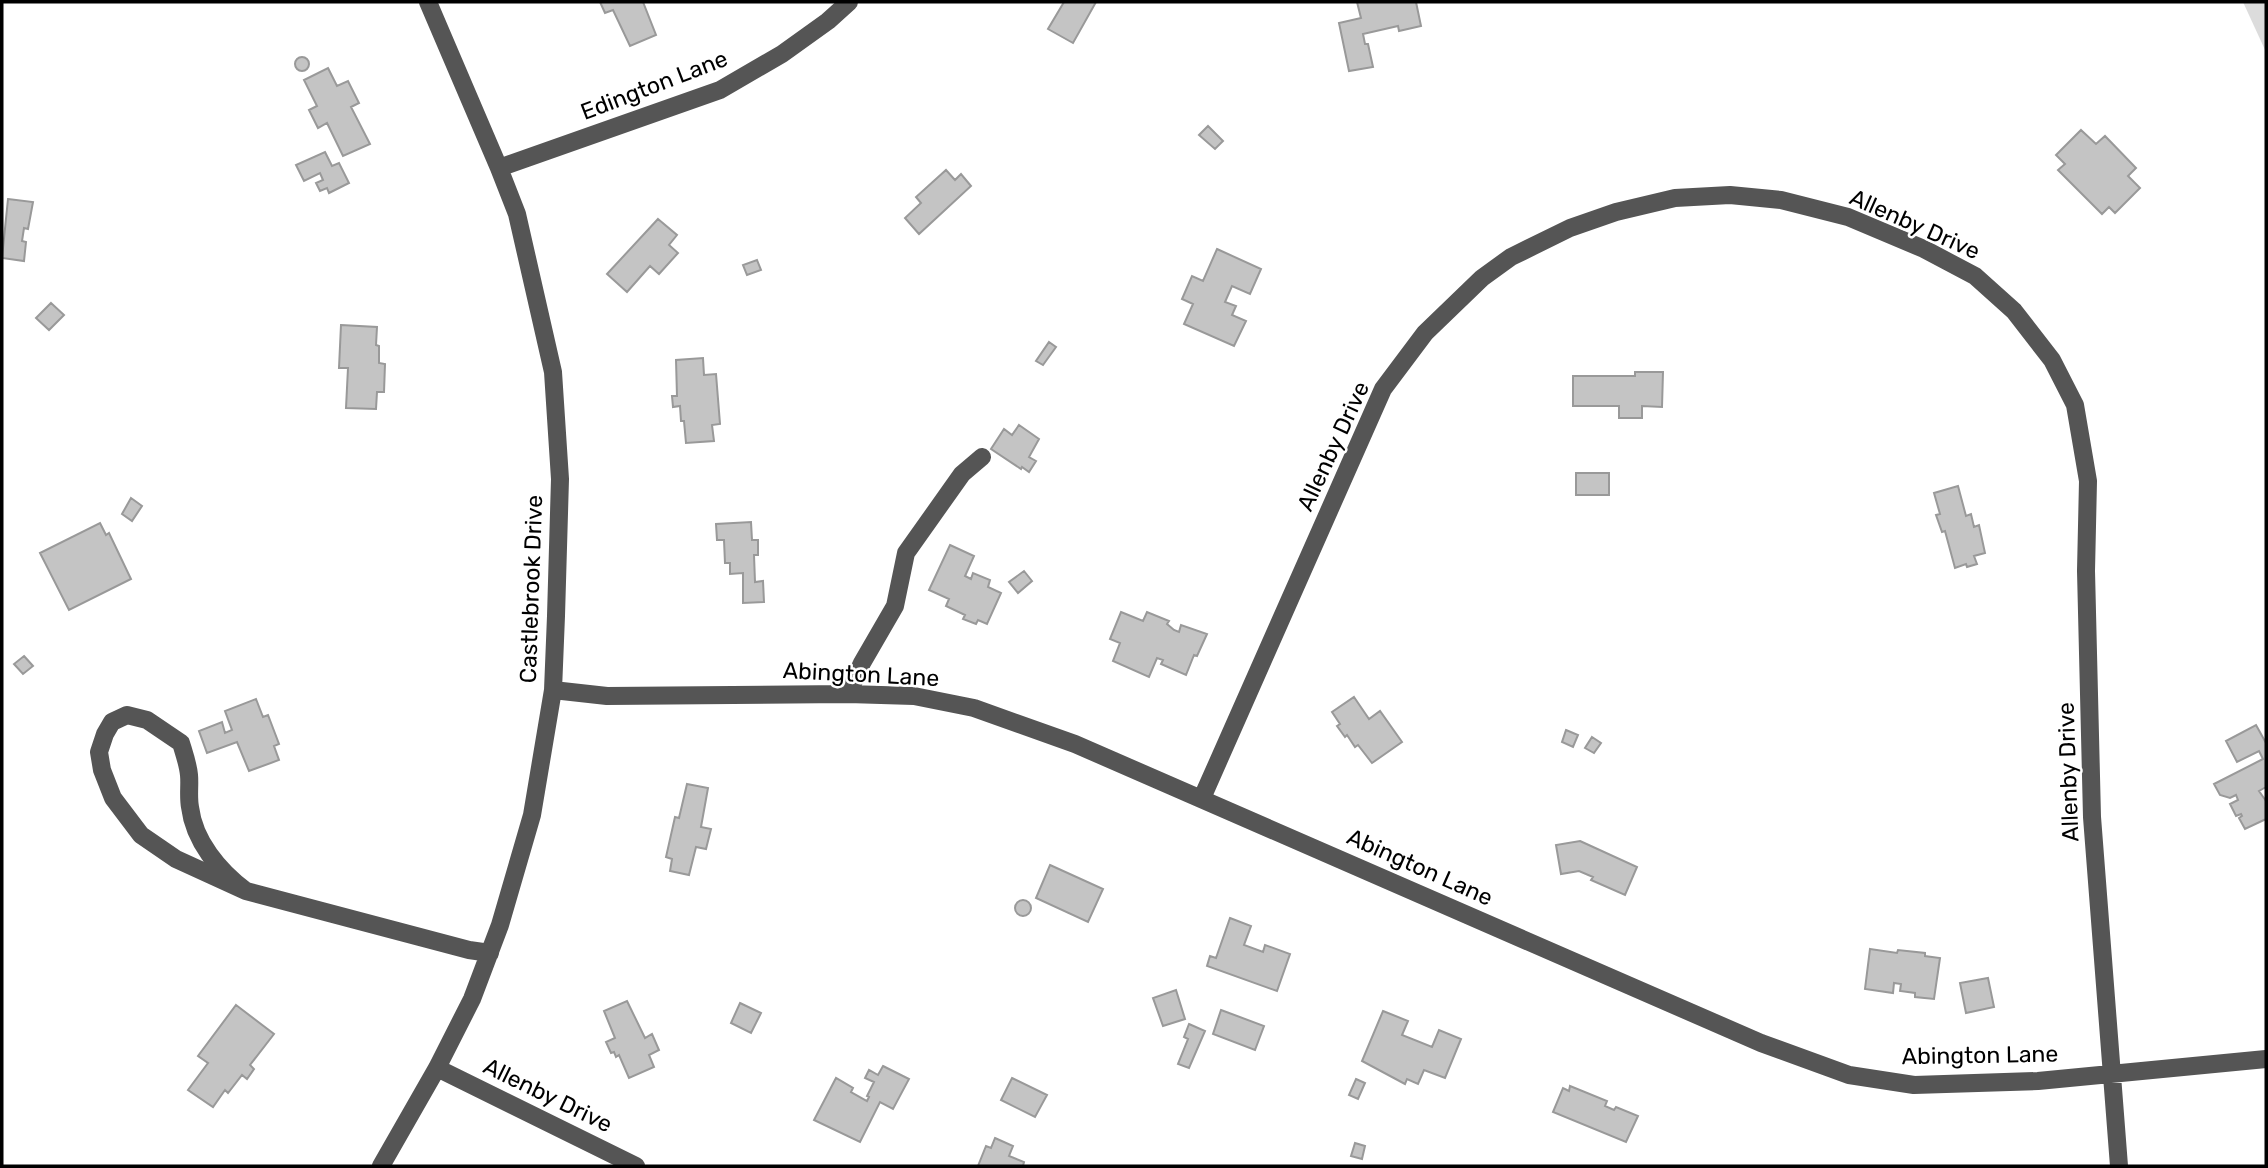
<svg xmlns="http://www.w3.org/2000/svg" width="2268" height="1168" viewBox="0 0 2268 1168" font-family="Rubik,sans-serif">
<rect width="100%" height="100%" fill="#fff"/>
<path fill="#dcdcdc" d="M2243,2H2266V52Z"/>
<path fill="#c4c4c4" stroke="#999" stroke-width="2" d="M600,2H643L656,35L630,46L613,10L605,13Z
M1064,2H1096L1073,43L1048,29Z
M1357,2H1416L1421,26L1399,31L1398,26L1363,34L1365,44H1368L1373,67L1349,71L1339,23L1361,18Z
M295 64a7 7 0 1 1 14 0a7 7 0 1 1-14 0Z
M328,68L337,86L348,81L359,103L351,107L370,144L343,156L327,123L318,128L309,110L317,106L304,80Z
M1208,126L1223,141L1215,149L1199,135Z
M2081,130L2096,144L2105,136L2136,168L2128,176L2140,188L2115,213L2109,207L2102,214L2058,170L2065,164L2056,155Z
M325,152L332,166L339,163L349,183L329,193L327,188L320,191L316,183L323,180L320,173L304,181L296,165Z
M946,170L955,180L961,174L971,186L919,234L905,218L921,203L916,197Z
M8,199L33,202L28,229L24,228L22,241L26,242L24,261L2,258Z
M658,219L677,235L669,245L678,253L659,274L650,266L627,292L607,274Z
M1217,249L1261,269L1250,294L1232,286L1225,302L1236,306L1232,315L1246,321L1234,346L1184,324L1193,304L1182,299L1192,276L1203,281Z
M757,260L761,270L747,275L743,265Z
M51,303L64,315L49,330L36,318Z
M341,325L377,327L376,345L379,346V363L385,364L384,392H377L376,409L346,408L348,368H339Z
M1049,342L1056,347L1043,365L1036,361Z
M703,358L704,375L716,374L720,424L712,425L714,441L686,443L684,421H681L680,406L673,407L672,396H677L676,360Z
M1635,372H1663L1662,407L1642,406V418H1619V406H1573V376H1635Z
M1019,425L1039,439L1029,457L1036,461L1029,472L1022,467L1021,469L991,449L1004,429L1012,435Z
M1576,473H1609V495H1576Z
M1958,486L1966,516L1971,514L1974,527L1979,525L1985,553L1974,556L1977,564L1967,567L1966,564L1955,568L1945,531L1942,532L1936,515L1940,514L1934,493Z
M131,498L142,506L132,521L122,514Z
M751,522L752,540H758V555H754L755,582L763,581L764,602L743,603V573L730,574V563H725L724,540H717L716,524Z
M100,523L106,535L109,533L131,579L69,610L40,553Z
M950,545L974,556L965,576L971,579L973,573L990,580L988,587L1001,593L987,624L978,620L976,624L963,619L965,615L946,606L949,599L929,590Z
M1024,571L1032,581L1018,593L1009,582Z
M1121,612L1143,621L1147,612L1169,621L1167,624L1174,630L1179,632L1181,625L1207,634L1197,656L1194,655L1186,675L1161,664L1163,660L1157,658L1149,677L1113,661L1120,643L1110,639Z
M24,656L33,666L23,674L14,664Z
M1354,697L1369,719L1380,711L1402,742L1372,763L1358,745L1355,747L1347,735L1345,737L1337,726L1340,724L1332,712Z
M256,699L263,717L268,715L279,744L274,746L279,760L249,771L237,742L207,753L199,731L222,722L225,733L232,730L225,711Z
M2256,725L2266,743V787L2259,791L2266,801V819L2245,829L2239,818L2242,816L2241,814L2236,816L2230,804L2238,800L2236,795L2230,798L2220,795L2214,784L2263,759L2259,751L2237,762L2226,741Z
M1566,730L1578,735L1573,747L1562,742Z
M1592,737L1601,743L1594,753L1585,748Z
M687,784L708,788L701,827L711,829L706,849L696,847L689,875L670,871L672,859L666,857L675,817L679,818Z
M1580,841L1637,867L1625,895L1591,880L1593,877L1579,871L1561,874L1556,845Z
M1050,865L1103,889L1088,922L1036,898Z
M1015 908a8 8 0 1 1 16 0a8 8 0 1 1-16 0Z
M1230,918L1251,926L1244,945L1263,952L1265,945L1290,954L1277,991L1207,966L1210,956L1216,958Z
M1870,949L1897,953L1898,950L1925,953V956L1940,958L1934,999L1915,997V993L1900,991L1901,984L1894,983L1893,993L1865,989Z
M1988,978L1994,1007L1966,1013L1960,983Z
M1176,990L1185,1019L1163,1026L1153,998Z
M627,1001L645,1038L652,1034L659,1050L649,1055L654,1067L629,1078L619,1055L616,1057L614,1052L611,1053L606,1042L615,1038L604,1011Z
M740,1003L761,1013L751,1033L731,1023Z
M236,1005L274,1034L250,1065L254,1069L247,1079L242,1075L228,1093L225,1090L213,1107L188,1090L208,1063L198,1056Z
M1221,1010L1264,1026L1255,1050L1213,1034Z
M1383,1011L1408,1021L1402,1035L1432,1047L1439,1030L1461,1039L1445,1078L1424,1070L1418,1084L1407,1079L1405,1084L1362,1061Z
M1189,1024L1205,1031L1189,1068L1178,1064L1188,1039L1184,1037Z
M883,1066L909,1079L893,1109L880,1102L860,1142L814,1120L836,1078L853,1088L851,1092L867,1101L869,1097L867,1096L874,1082L865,1078L869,1070L878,1075Z
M1012,1078L1047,1095L1035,1117L1001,1100Z
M1356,1079L1365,1083L1358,1099L1349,1095Z
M1570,1086L1607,1101L1605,1106L1614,1110L1616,1107L1638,1116L1626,1142L1553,1112L1563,1088L1569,1091Z
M995,1138L1013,1146L1009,1156L1024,1162L1023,1166H978L986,1146L991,1148Z
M1355,1143L1365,1146L1362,1159L1351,1156Z"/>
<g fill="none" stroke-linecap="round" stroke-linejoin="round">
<path stroke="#555" stroke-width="18" d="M499,168L720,90L782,54L828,21L849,2
M553,690L607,696L848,694L914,696L974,708L1075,744L1761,1043L1849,1075L1914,1085L2038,1081L2266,1059
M848,694L862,663L895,606L906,553L962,474L982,457
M1202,798L1383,389L1425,333L1482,278L1511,257L1570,228L1616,212L1675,198L1730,195L1781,200L1848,217L1924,249L1975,276L2014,311L2052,360L2075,405L2088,481L2086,571L2092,817L2119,1166
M246,891C219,871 194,841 190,807C188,796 190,785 189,775C188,764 184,753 181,743L147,720L127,715L112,722L105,734L99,752L102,770L113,798L141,835L176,859L246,891L469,950L490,953
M437,1068L636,1166
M381,1166L437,1068L472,999L500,925L532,815L553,690L556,616L560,479L553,372L517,214L499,168L428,2"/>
</g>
<g text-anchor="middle" stroke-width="5" stroke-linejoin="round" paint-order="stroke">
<g font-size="23" fill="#000" stroke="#fff">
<text transform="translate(654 85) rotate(-21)" y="8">Edington Lane</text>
<text transform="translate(1915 224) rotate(24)" y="8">Allenby Drive</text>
<text transform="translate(1333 446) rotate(-65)" y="8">Allenby Drive</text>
<text transform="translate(531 589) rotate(-88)" y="8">Castlebrook Drive</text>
<text transform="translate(861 674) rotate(3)" y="8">Abington Lane</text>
<text transform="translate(2068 772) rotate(-92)" y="8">Allenby Drive</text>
<text transform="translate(1420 867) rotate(24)" y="8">Abington Lane</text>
<text transform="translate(1980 1055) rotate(-1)" y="8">Abington Lane</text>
<text transform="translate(548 1095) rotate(26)" y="8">Allenby Drive</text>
</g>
</g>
<rect width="2268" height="1168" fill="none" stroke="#000000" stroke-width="7"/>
</svg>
